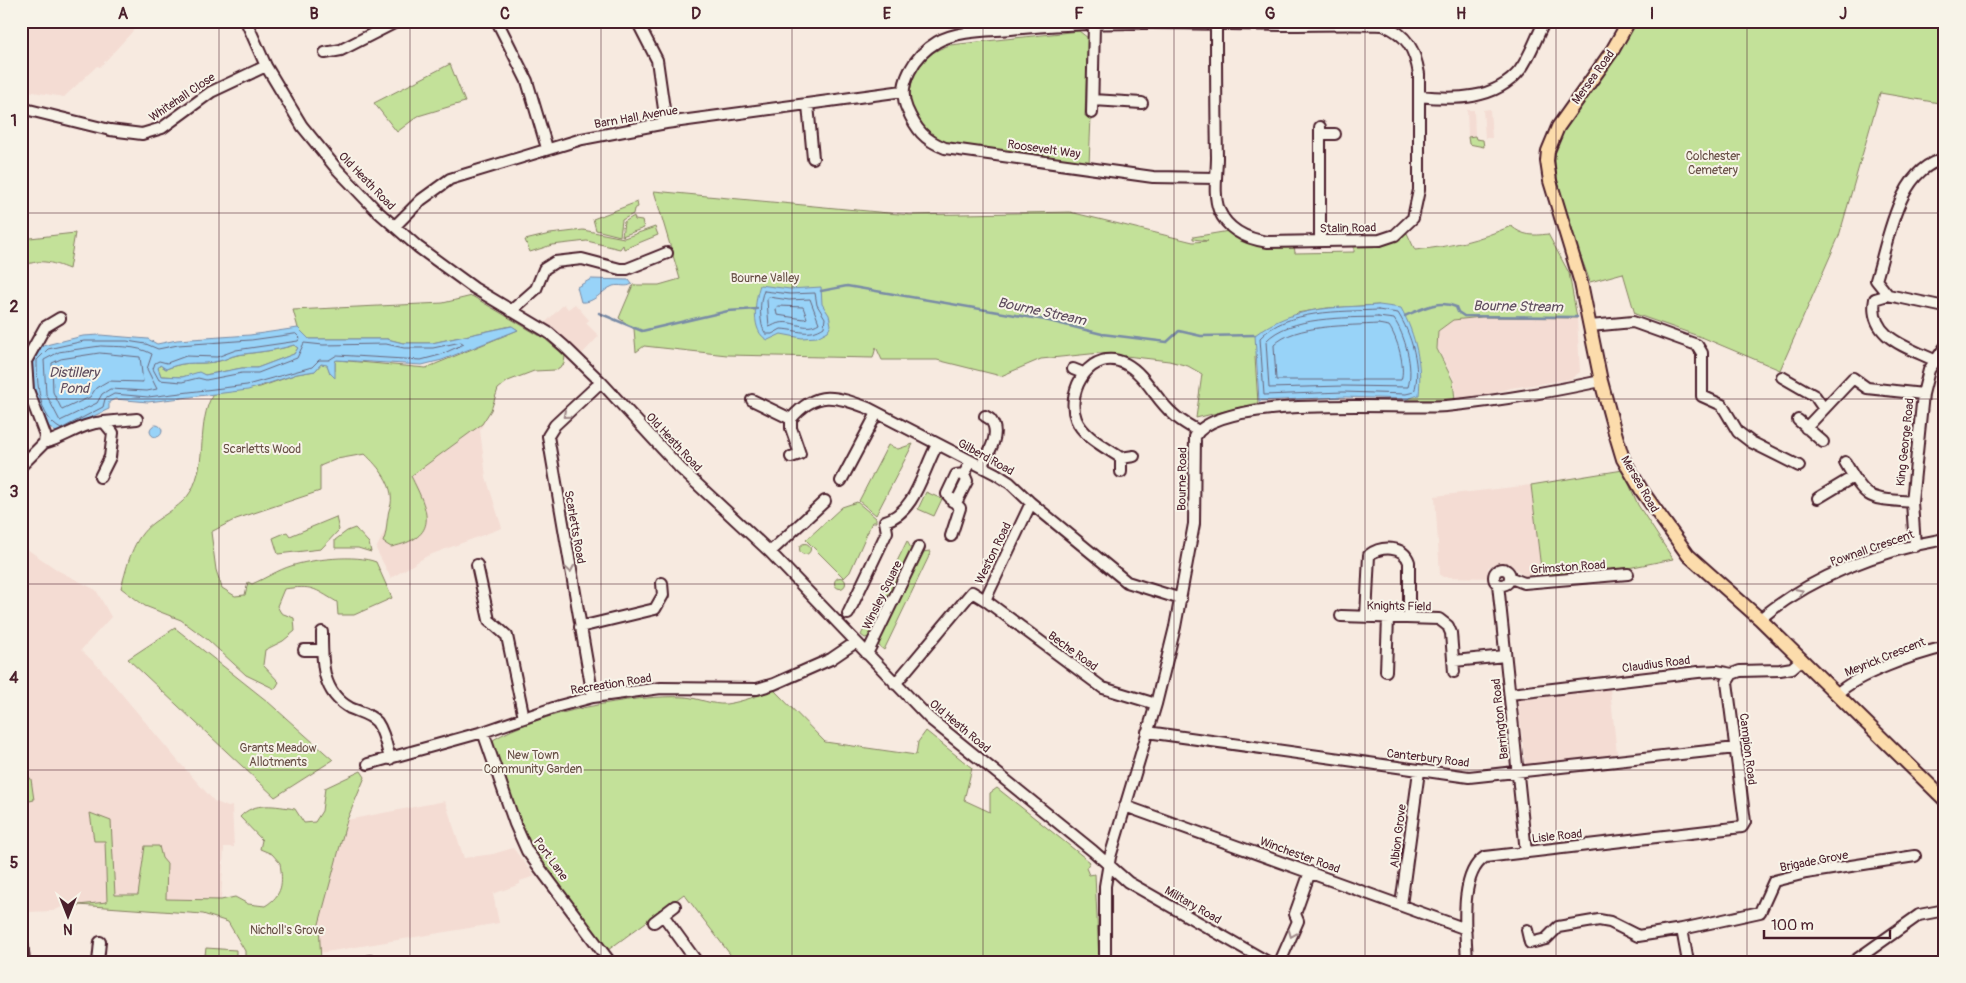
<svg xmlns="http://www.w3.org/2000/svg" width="1966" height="983" viewBox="0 0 1966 983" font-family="Pangolin,sans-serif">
<rect width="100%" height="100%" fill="#f7eae0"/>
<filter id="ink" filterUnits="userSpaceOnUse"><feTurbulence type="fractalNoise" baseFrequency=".02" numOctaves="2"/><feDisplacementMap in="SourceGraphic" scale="10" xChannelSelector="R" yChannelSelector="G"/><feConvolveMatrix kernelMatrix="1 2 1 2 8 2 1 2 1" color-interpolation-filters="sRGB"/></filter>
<g filter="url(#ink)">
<path fill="#f4dcd3" d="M21,21H142L100,67L97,66L64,97L21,90Z
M1490,109L1492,138H1485L1483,110Z
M1467,110H1474L1475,136L1468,137Z
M564,304L568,309L575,304L589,320L586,323L599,336L581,355L543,325Z
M1482,317L1577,318L1580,372L1571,379L1511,388L1490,394L1456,399L1454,380L1438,349V332L1453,320Z
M498,389L491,410L480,430L486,477L502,528L427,556L391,578L376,549L387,526L418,515L404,474Z
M1531,485L1542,577L1527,578L1511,565L1503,564L1488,567L1489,575H1493V578L1443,577L1440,575L1435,496Z
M21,545L59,571L96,590L111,617L81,650L99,667L178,761L214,801L228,807L232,806L234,847H224L221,900H138L64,906L53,911L27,912L21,891V819L24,817V803L33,800L21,768Z
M1610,689L1617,754L1525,765L1518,700Z
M445,801L464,858L493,854L513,848L535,876L520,881V884L493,894L499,923L320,953L319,924L347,820Z"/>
<path fill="#c3e199" stroke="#868062" d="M1634,21H1945V104L1880,93L1839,236L1780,370L1704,338L1635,314L1623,273L1590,282C1579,248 1549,188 1553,154C1557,131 1576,110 1589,92C1605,69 1625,48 1634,21Z
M1079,31L1088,38L1085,116H1091L1089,165C1057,160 1026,156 994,151C974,148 949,148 932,136C916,126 907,104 911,86C915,63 929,52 950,45Z
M450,64L465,102L418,116L397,132L374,103Z
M1475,136L1476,139L1483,140L1484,147L1469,144L1468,137Z
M654,191L910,215L1070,212L1193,242L1208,241L1193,239V237L1229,231L1294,245L1295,253L1354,252V246L1385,244L1407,233L1415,250C1454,246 1476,241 1511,226C1523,236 1533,236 1548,234L1569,273L1577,318L1482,317L1453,320L1438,331L1437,349L1453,381L1455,400H1407L1379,305L1327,308L1297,313L1255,357L1258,403L1196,418L1202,374L1188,366L1169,361L1100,353L1041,359L1001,376L937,360H882L876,347L873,358L727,355L644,346L636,352L634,329L619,318L633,285H659L680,279Z
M637,202L638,207L634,209L633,214L622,220L620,236L596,230L593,219Z
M634,216L635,220L642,221L644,228L622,236L624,222Z
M655,227L658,235L624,249L623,245L620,249L587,241L552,245L530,252L525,240L550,234L583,230L624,238Z
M75,233L69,269C51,262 39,258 21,267V239Z
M472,296L545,339L565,356L564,364L556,370L534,371L508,381L498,389L491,410L482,424L411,476C429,512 440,537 391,547L383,542C387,532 386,526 388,516C388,512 390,508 391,504C394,485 378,466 365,454L337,459L320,466V491L236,519L211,532L216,570L222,588L235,596L245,595L248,582L252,584C266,578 278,570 291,566C312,559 356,554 376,562L392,598L354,615H338L337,602C313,588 313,585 284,589L277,606L281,613L294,618L295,631L283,641L265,650L263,665L279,682L275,689L246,675L208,640L181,620L145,606L121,588C128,564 132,539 153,523C165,514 183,505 191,491C208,461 196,424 213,394L260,387L297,374L315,371L321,364H327L330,373L335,371V361L337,360L426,368L518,330L511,326L432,343H403L387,339H308L298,328L293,310L443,303Z
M294,345L298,348L294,354L257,368H242L205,375L199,373L182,377L161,376L158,368L160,365L166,369C189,359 198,366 219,361C225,360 231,356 238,355C257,352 276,351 294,345Z
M913,444L876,515L859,501L888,445L898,449Z
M1623,470L1638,505L1673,559L1628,568L1542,577L1531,485Z
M926,492L942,499L934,516L918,509Z
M857,502L876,518V522H872L850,572L844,578L806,540L842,507Z
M336,517L339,530L321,549L278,554L273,538L287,532L290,536Z
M355,528L369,543L371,552L358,548H335V540L347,531Z
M907,541L913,552L873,636L865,638L861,635Z
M799.5 549a5.5 5.5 0 1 1 11 0a5.5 5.5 0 1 1-11 0Z
M930,551L931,552L884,650L879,646L878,636L922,552Z
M834.5 583a5.5 5.5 0 1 1 11 0a5.5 5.5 0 1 1-11 0Z
M175,628L267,701L333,760L275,797L128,659Z
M774,690L825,742L916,755L918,742L926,731L972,768L964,800L990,812V793L997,788L1090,862L1086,868L1089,875L1095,874L1099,962H736L684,894L608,950L523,837L493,746V740C536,713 634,694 685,697C698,698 712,705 726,704C742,702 759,695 774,690Z
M21,768L31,779L34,800L21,803Z
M361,771L365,777L347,820L319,924L321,962H245V951L228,922L203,914L78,905L107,902L105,841H94L90,813L111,821L115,895H138L145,846H159L162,858L167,864L166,899L221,900L235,897L248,904L265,906C283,895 283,883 280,863L272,854L260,849L262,840L240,817C254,801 276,806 295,809L304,823L315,822L322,811L325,788Z
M206,948L236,950V962L212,961L213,956L205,955Z"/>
<path fill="#98d3f8" stroke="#798ba6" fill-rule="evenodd" d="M591,279L629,280L632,284C626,288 620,284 613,286C602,290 594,304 581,302L577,287Z
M760,285L790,289L821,287L822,304L829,315L831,325L828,331L817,337L802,338L781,334L768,340C750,333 755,299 760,285Z
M1379,305L1401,308C1416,336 1422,364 1419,395L1407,399L1343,397L1259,401L1255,335C1293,306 1333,308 1379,305Z
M512,326L518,330L442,360L422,365L337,360L335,361V378L330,373L327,365L321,364L315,371L297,374L248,390L148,402L115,399L109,402V409L83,421L60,435L50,428L41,413L33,388L32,359L41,347L46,345L83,336L100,335L148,339L157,344L177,340L250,335L298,328L309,339H387L403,343H432ZM294,345L298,348L294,354L257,368H242L205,375L199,372L182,377L161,376L158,368L160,365L166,369C189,359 198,366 219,361C225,360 231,356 237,355C256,352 275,351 294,345Z
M150 431a6 6 0 1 1 12 0a6 6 0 1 1-12 0Z"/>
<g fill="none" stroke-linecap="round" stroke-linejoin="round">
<path stroke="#69677d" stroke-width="1" d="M764,291L790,294L815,293L817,305L825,318L824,327C809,337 798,330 781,329L772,334H766C759,327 759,298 764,291Z
M769,297L789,300L810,299L819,323C805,332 794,320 780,323C776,323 773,326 769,327L767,300Z
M778,306L803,307L807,318L804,319L777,315L776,309Z
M1378,310L1398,313C1411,333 1422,369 1414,392L1406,394L1343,392L1264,395L1260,338C1287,309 1341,312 1378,310Z
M1378,317L1394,319C1405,335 1414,368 1408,387L1343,386L1269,388L1266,341C1289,316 1346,318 1378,317Z
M1378,324L1389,326C1397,337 1406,367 1401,380H1276L1274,345C1294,324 1350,326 1378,324Z
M296,334L300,338L298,341L236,350L217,357L186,356L167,363L159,361L155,363L153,369L159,380L182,382L198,378L206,380L242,373H258L297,358L304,343L323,345L386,344L404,348H433L461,342L464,344L440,355L421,360L337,355L329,360H319L312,367L247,385L148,397L114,394L105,399L103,407L61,429C38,417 37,382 37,360L48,349L84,341H127L146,344L158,349L178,345L251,340Z
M101,346C117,347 136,345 152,354L147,369L157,389L147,391L110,389L102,394L97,403L60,421L46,394L44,360L59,352Z
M100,353L140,357L143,382L108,381L96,388L90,397L62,410L53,392L52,363L61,359Z"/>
<path stroke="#798ba6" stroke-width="2.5" d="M821,291L847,286L1045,320L1102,334L1167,342L1179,331L1201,336L1255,335
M599,313L642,331L728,311L757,309
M1405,316C1421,309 1439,299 1456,307L1458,312L1464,316L1577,317"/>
<g stroke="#4a1f2b" stroke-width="14">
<path id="minor" d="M246,21L266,66L302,126L336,168L376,210L418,247L474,288L549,333L564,346L601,382L680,468L770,552L929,718L1093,851L1128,882L1268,962
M497,21L527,81L547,148
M637,21L657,60L666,123
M1216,22C1216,67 1216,112 1217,157C1217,174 1213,194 1219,210C1228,231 1247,239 1268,242L1380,240L1395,235L1413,218L1419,190V74C1415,50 1407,34 1383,25C1350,24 1317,25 1284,25C1194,23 1102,20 1011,29C988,31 958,30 937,42C915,55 896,84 907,109C916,129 924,140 945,148L1153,177L1216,178
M325,53L341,50L398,21
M1419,96C1454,100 1496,100 1520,70C1531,55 1536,37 1545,21
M1093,100L1142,103
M808,105L813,158
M21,108L110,130L142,134L162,128L211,92L266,66
M1092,113L1094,25
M1320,134H1335
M395,226L421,200L450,179L582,139L666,123L903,91
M1320,241V127
M1888,295L1945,307
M511,311L536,289L544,269L555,262L582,259L620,269H627L667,253
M1590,326L1633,322L1697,345L1702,353V396L1722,405L1738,432L1751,442L1799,466
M1934,360C1907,347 1868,337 1875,299L1888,295L1876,280C1888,242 1898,167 1945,159
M1073,369L1083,373
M1782,377L1815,396L1824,409
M752,400L791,419
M1798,420L1823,442
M104,422L137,419
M1806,428L1853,378L1867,388L1923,394
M44,443C65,438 81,423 104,422L113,433L110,457L100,477
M1134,456L1121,458C1107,448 1083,437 1076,419C1065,390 1092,346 1126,364C1146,375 1156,400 1173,414C1180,421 1190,426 1198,431
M791,457L800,454L791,428V419C816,389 836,396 868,408L996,474L1010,483L1031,503L1127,582L1181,599
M1845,462C1868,502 1868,498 1912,502
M21,466L44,443L45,435L28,390L26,361L45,327L60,318
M981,466C989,453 1002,433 990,419L985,416
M1121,472V458
M841,481L877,413
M1818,498L1853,477
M952,501L958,499L967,481L964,474
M951,536L960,508L947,494L956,475L964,474L971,462
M1915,546L1912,502L1923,394L1929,370L1945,347
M770,552L825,501
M477,565L489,620L507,636L524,718
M1494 577a8 8 0 1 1 16 0a8 8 0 1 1-16 0Z
M1511,578L1524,583L1628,574
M1498,584L1526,852
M985,600L1103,688L1156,704
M848,614L887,532L885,521C915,513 923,470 937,445
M1341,616L1439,619L1448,626L1451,633L1454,672
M1366,617L1369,555C1381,546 1403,545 1409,562V618
M1760,619C1811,577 1880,550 1945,539
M580,627L655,609L663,595L662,583
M322,632C322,661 321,692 350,708C359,712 370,714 377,722C384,732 387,747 390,759
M304,650H322
M867,654L919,547
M1454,661L1505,656
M1386,671L1388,618
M895,684L972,592L985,600L1031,503
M1510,694L1698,672L1717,671L1732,674L1740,671L1780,670L1792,668L1801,660
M1837,694C1857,674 1916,654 1945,647
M593,697L548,436L555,425L601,382
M483,732L515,824L527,851L610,962
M1147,732L1469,777L1736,748
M368,764L483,732L559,706L593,697L661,688L757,689L774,684L831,659L856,642
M1125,806L1466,929
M1401,905L1419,771
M663,915L697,962
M654,922L675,906
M1527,930L1530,943L1546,939L1558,927L1599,920L1610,922L1638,936L1682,929
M370,961V962
M98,962L100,942
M1105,962V886L1110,857L1156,704L1175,627L1194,524L1195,437C1218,393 1400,410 1446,406C1498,401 1549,392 1601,381
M1280,962L1298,921L1295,914L1310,872
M1467,962C1466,933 1458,874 1485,857L1742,827L1745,822L1727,682L1732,674
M1688,962L1682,929L1760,912L1774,881L1806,873L1915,856
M1853,962L1919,915L1945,910"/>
</g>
<g stroke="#4a1f2b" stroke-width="16">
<path id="major" d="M1629,21L1612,51L1558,127L1548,151L1547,161L1550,181L1581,283L1601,381L1614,429L1623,459L1642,491L1688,555L1760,619L1945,800
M21,941L23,962"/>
</g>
<use href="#minor" stroke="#f7f3e8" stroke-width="10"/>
<use href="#major" stroke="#fcdcac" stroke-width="12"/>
</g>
<defs><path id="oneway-chevron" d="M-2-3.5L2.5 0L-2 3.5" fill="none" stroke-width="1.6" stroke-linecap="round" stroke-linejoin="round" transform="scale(1.25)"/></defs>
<g stroke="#a0898a">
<use href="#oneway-chevron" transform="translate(566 415) rotate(139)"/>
<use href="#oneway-chevron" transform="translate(570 569) rotate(80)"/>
<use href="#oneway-chevron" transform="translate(1800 592) rotate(-28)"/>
<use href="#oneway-chevron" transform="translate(1292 934) rotate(113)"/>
</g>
</g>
<path fill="none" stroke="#4a1f2b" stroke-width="1" stroke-opacity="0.55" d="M219,21V962M410,21V962M601,21V962M792,21V962M983,21V962M1174,21V962M1365,21V962M1556,21V962M1747,21V962M21,213H1945M21,399H1945M21,584H1945M21,770H1945"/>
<g text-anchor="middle" stroke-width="4" stroke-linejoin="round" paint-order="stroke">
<g font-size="12" fill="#4a1f2b" stroke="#f7f3e8">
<text transform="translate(1593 77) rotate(-54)" y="4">Mersea Road</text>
<text transform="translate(182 97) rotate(-34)" y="4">Whitehall Close</text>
<text transform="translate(636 117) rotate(-10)" y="4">Barn Hall Avenue</text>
<text transform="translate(1044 149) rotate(8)" y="4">Roosevelt Way</text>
<text transform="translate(367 181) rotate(46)" y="4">Old Heath Road</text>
<text transform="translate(1348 228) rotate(-1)" y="4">Stalin Road</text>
<text transform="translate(674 442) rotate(47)" y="4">Old Heath Road</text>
<text transform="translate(1905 442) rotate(-84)" y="4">King George Road</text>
<text transform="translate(986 457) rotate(29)" y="4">Gilberd Road</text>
<text transform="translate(1182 479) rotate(-89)" y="4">Bourne Road</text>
<text transform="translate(1640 484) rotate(60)" y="4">Mersea Road</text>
<text transform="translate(575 527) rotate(80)" y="4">Scarletts Road</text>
<text transform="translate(1872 548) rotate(-19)" y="4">Pownall Crescent</text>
<text transform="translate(993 553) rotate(-64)" y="4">Weston Road</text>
<text transform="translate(1568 567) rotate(-4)" y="4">Grimston Road</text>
<text transform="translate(882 595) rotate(-64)" y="4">Winsley Square</text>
<text transform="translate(1399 606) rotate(1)" y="4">Knights Field</text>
<text transform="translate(1073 651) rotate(36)" y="4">Beche Road</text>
<text transform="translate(1885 657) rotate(-22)" y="4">Meyrick Crescent</text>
<text transform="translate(1656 664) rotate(-7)" y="4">Claudius Road</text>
<text transform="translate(611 684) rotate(-9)" y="4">Recreation Road</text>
<text transform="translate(1500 719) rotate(-96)" y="4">Barrington Road</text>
<text transform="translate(960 726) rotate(40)" y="4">Old Heath Road</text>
<text transform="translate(1748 749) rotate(83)" y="4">Campion Road</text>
<text transform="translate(1428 758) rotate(7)" y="4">Canterbury Road</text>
<text transform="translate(1398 836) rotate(-83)" y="4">Albion Grove</text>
<text transform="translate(1557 836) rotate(-6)" y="4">Lisle Road</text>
<text transform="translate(1300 855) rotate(20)" y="4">Winchester Road</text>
<text transform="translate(551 859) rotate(54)" y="4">Port Lane</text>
<text transform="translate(1814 861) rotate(-11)" y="4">Brigade Grove</text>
<text transform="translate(1193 905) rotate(30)" y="4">Military Road</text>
</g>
<g font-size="12" fill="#685046" stroke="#f7f3e8">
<text x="1713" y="160">Colchester<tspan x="1713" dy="14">Cemetery</tspan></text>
<text x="765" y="282">Bourne Valley</text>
<text x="262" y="453">Scarletts Wood</text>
<text x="278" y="752">Grants Meadow<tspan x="278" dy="14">Allotments</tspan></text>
<text x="533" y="759">New Town<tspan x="533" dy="14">Community Garden</tspan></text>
<text x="287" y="934">Nicholl's Grove</text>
</g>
<g font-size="14" font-style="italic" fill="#5e4c5e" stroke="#f7f3e8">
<text transform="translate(1518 306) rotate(1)" y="5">Bourne Stream</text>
<text transform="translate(1042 311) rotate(12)" y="5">Bourne Stream</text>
<text x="74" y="377">Distillery<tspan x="74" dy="16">Pond</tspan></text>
</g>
</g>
<rect width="1966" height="983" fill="none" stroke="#f7f3e8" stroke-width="55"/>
<g transform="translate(68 916) rotate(180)" stroke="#f7f3e8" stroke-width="4" paint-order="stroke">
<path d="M0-4L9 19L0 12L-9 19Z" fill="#4a1f2b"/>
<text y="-8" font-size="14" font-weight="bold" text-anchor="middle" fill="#4a1f2b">N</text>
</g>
<path d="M1764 930v8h126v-8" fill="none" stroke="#4a1f2b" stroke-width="2.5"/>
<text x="1771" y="930" font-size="15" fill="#4a1f2b" stroke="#f7f3e8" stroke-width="4" paint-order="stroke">100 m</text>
<rect x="28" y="28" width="1910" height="928" fill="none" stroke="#4a1f2b" stroke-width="2"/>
<g font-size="16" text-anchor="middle" font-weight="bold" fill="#4a1f2b">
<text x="123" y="19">A</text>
<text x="314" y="19">B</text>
<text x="505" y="19">C</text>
<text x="696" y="19">D</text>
<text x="887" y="19">E</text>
<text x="1079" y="19">F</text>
<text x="1270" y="19">G</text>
<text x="1461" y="19">H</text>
<text x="1652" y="19">I</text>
<text x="1843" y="19">J</text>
<text x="14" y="126">1</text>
<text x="14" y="312">2</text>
<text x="14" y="497">3</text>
<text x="14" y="683">4</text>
<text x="14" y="868">5</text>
</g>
</svg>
